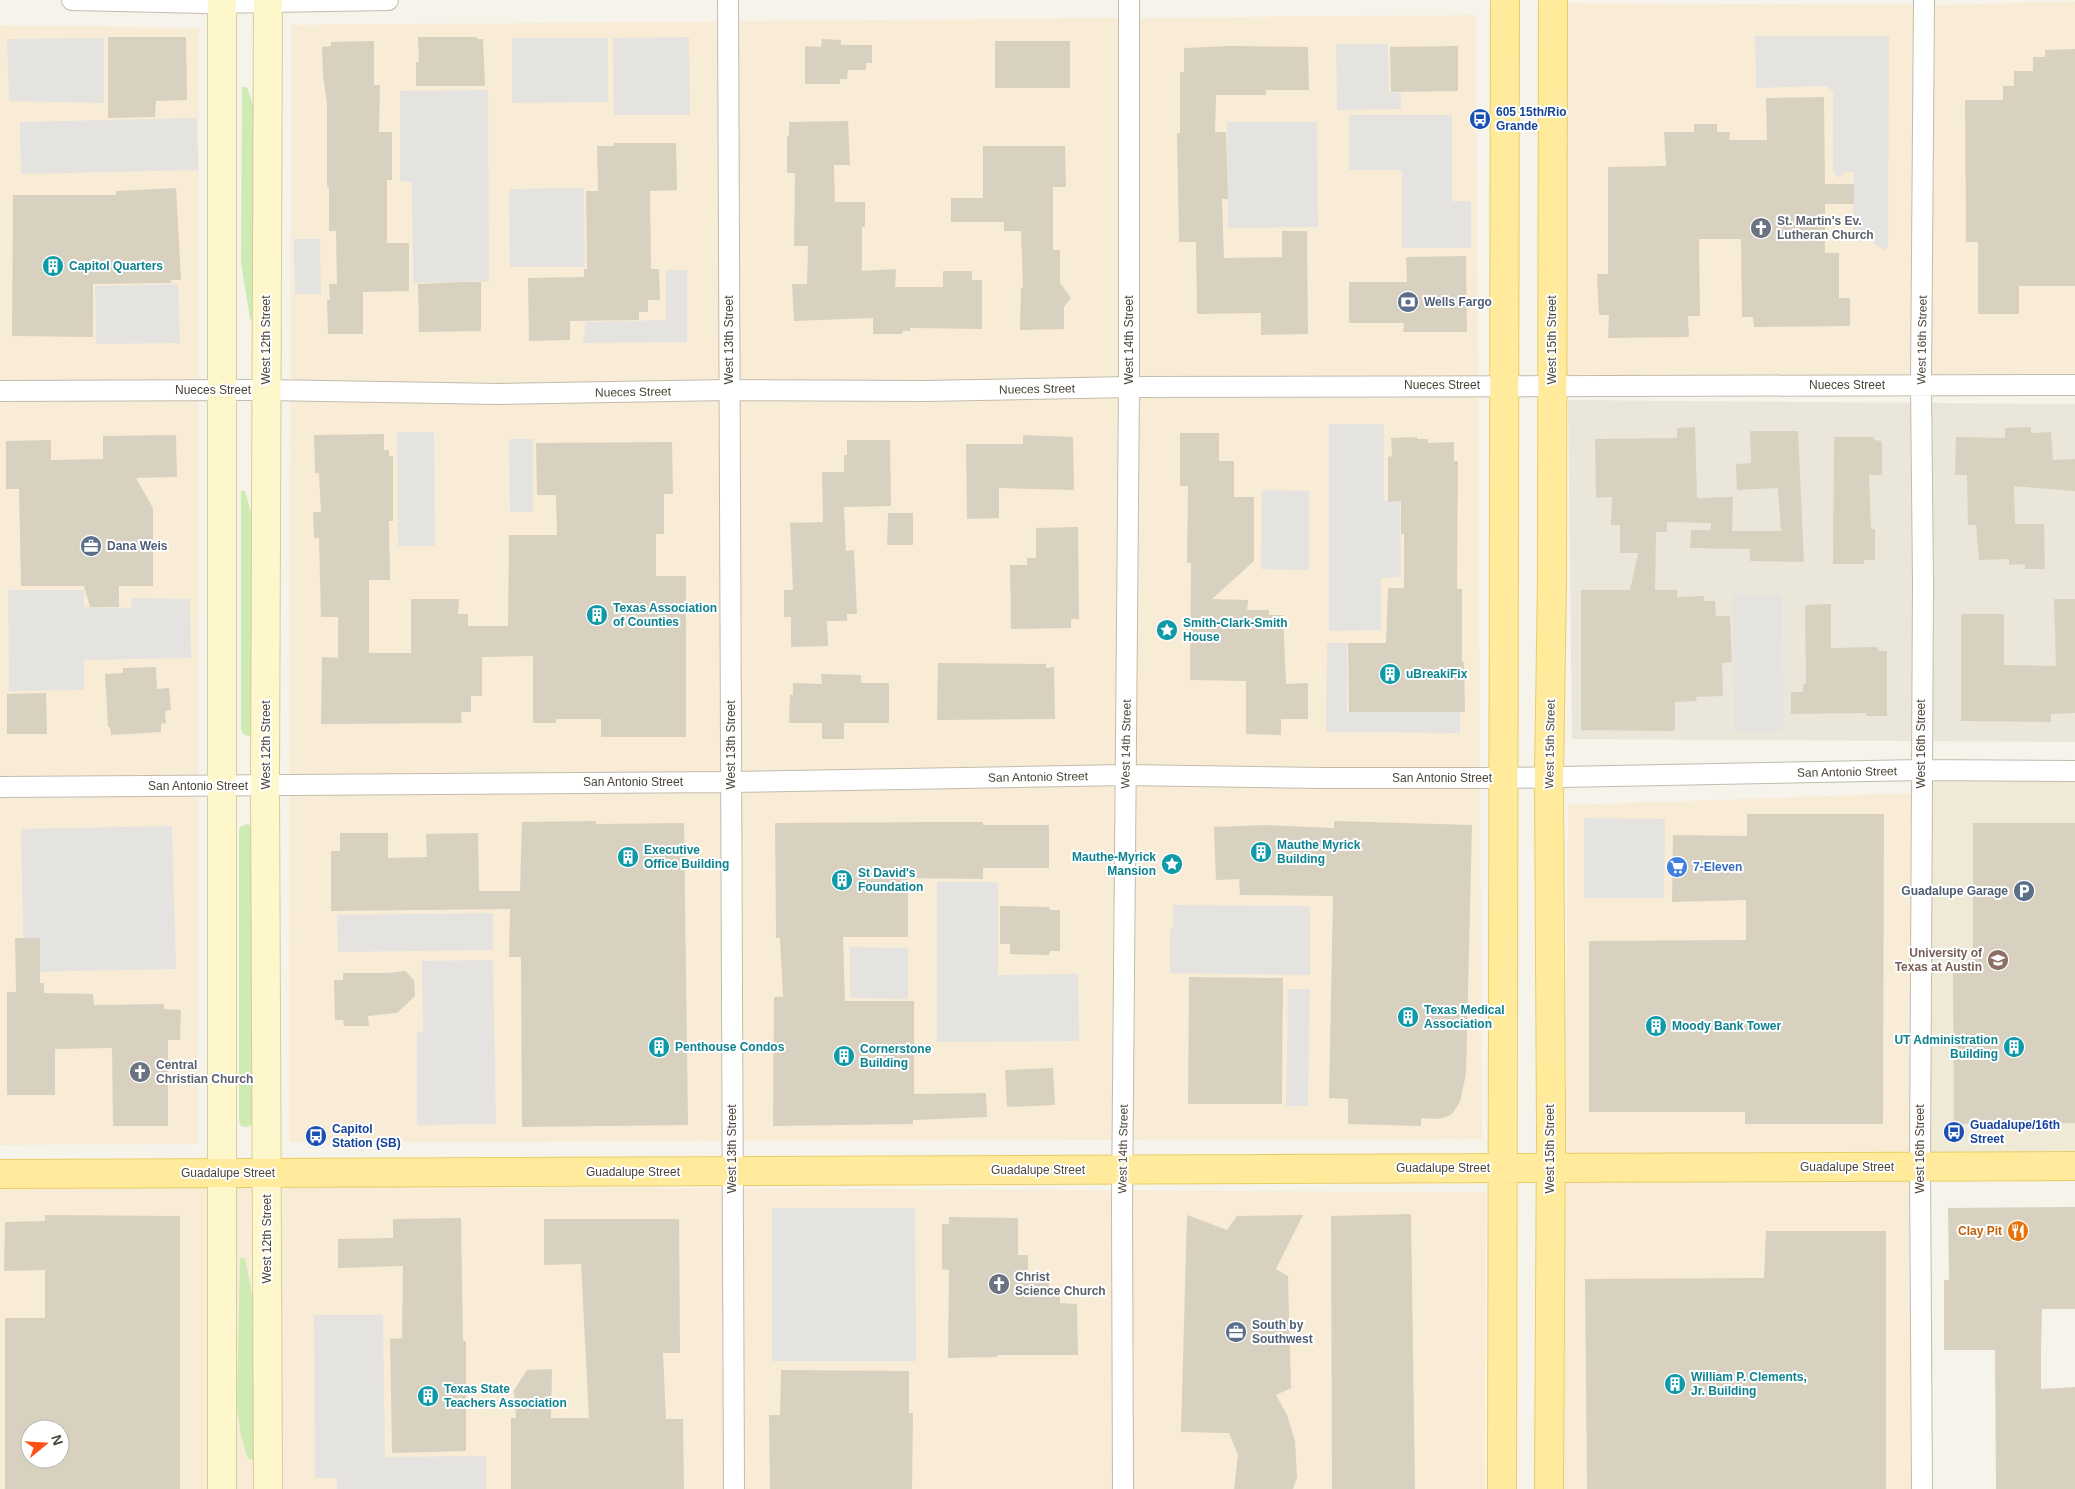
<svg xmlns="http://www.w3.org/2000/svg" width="2075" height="1489" viewBox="0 0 2075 1489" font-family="Helvetica,sans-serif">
<rect width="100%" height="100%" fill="#f6f3eb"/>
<path fill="#eae6d9" d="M1568,400L2075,404V742L1572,739Z"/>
<path fill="#f8ecd6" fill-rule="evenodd" d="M2075,1V376H1563L1566,3L1946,5Z
M1476,15L1482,1139L289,1142L291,25Z
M0,25L199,28L198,1144L0,1145Z
M1915,793L1916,1489H1562L1568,805Z
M0,1185L1486,1192L1484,1489H0ZM30,1429H60V1459H30Z"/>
<path fill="#efead5" d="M1921,770L2075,771V1166H1920Z"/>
<path fill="#cdebb3" d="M242,87H247L255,111L256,318L250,319L241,263Z
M241,491H245L253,519L252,735L248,736L243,734L241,730Z
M247,824L252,826L253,1124L247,1127L241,1126L239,1121V831L240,827Z
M240,1258H245L254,1304L255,1460L248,1459L241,1436L237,1407Z"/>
<path fill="#e5e3df" d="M1755,36H1889L1888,246L1884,251L1872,241L1853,240L1854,172H1845L1839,178L1833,172V92L1826,86L1756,88Z
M689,37L690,115H614L613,38Z
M104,38V103L9,101L7,39Z
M512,38H608V102L512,103Z
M1336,44H1388L1389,93H1401V109L1337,110Z
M488,90L489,281L413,283L412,182L400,181V91Z
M1349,115H1452V201H1471V248H1402V170H1349Z
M197,118L198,170L21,174L20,122Z
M1227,122H1317L1318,227L1228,228Z
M584,188L585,267H510L509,189Z
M294,239H320L321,294H295Z
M666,270H687V342L583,343L586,322L666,320Z
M178,284L180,343L96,344L95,286Z
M1329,424H1384V501L1400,502L1401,577L1381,578V630L1329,631Z
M397,432H434L435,546H398Z
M509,439H533V512H510Z
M1262,490L1309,491V570L1261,569Z
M8,590H84V607L131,608L132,598L190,599L191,658L84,660V690L9,691Z
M1733,594H1782L1783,731H1734Z
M1327,643H1347V712H1460V733L1326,732Z
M1584,818L1665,819L1664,898H1584Z
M172,826L176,969L24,972L21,829Z
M937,882H998V975L1078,974L1079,1041L937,1042Z
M1173,905L1310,906V975L1170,973V930L1173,927Z
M493,913V950L338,952L337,915Z
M850,947L908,948V999L850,998Z
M493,960L496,1124L417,1125V1033L423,1032L422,961Z
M1288,989H1310L1308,1106H1286Z
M772,1208H915L916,1361H772Z
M314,1315H383L385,1457L486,1456V1489H337V1478H315Z"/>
<path fill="#d8d1c0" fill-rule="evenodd" d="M108,37H186L187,100L156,101L155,117L108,118Z
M418,37H477V39H483L485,86H416V62H419Z
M822,39L841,40V45H872V63H866V70H848L847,79H840V84H805V46L821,47Z
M374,41V85H380L379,132H392V180H387V243H409V291L363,292V334H328L327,300H330L329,284H337L336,231H329V187H327V104L323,76L322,47L331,46V42Z
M995,41H1070V88H995Z
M1230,46L1308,47L1309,90H1266V95H1216L1215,132H1226L1228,199H1222L1224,258L1282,257V231H1307L1308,334L1261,335V313L1197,314L1196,242H1179L1177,133H1180V72H1184V48Z
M1458,46V91L1391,92L1390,47Z
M2075,49V286H2019V314H1978V242H1966L1965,100H2003V86H2014V71H2033V57H2045V50Z
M1824,97L1825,184H1854V204H1825V253H1839V298H1850V326L1754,327L1753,317H1742L1741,239H1699L1700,316H1688L1689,337L1608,338L1609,315H1599L1597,274H1608V167L1666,166L1664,132H1694V124H1717V132H1730L1729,140H1767L1766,98Z
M848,121L850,165H834L835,202H865V227H862V271L896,269L895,287H943V271H972V280H982V329L910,328V331H903L902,334H873V318L794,321L792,284H807L808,246H794L795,173H787V136H789V122Z
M614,143H676L677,190L650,191L651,269H659L660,300H648V312H639V320L570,321V340L529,341L528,278L584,277V269H587L586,191H598L597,146H614Z
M983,146H1065L1066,187H1053V250H1060V283L1071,298L1064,307V329L1020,330L1021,288H1023L1021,231H1004V222H951V198H983Z
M176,188L181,280H171V283L93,284V337L12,336L13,195H116V191Z
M1466,256L1467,332H1403L1404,323H1349V282H1407L1406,257Z
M460,282H481V331L419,332L418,284Z
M1695,427L1697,498L1733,497L1732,531H1781L1778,488L1737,490L1736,464L1751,463L1750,431H1798L1804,562L1750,561V549L1690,548L1691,530H1711V523L1667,522V532H1656L1655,590H1677V597L1704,596V601H1715L1716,616H1730L1732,662L1722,663L1723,696L1696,697L1697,701L1675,702V731L1581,730V590H1630L1638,553H1620V525H1611L1612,497L1596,498L1595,439L1677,438V428Z
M2031,427V433L2051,432L2053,460L2075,459V491L2014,486L2015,524H2044L2045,569H2025V564L2009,565V559L1979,560L1976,525H1968L1967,475H1955L1956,437L2005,438V428Z
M1180,433H1219V461H1234V497H1254V561L1212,599L1248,600L1247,610H1269V615H1283L1286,684L1308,683V719H1281V735L1246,734V681L1190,680L1191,563H1187L1188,486H1180Z
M384,434V450H389V456H393V521H389L390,580H369V653H411V599H459L458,614H468V626H508L509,535H557L556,495H537L536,443L672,442L673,494H664V534H656V576H686V737H601V719H556V723H533V656L482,657V696H471V712H461L462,723L321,724L322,657L338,658V617H321L319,538H314L313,512H321L319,473H315L314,435Z
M176,435L177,477L136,478L153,508V586H119V607H90L84,586H21L19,489H6V441L51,440V460L103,459V436Z
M1023,435L1073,437L1074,490L999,488V518L967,519L966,444H1023Z
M1417,437V439H1428V443L1454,442V461H1458L1457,589H1462V662H1464L1465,712H1349L1348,643H1386L1388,588H1404V534H1401V501L1388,502V457L1392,456L1391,438Z
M1834,437H1874V440L1882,441V475H1869L1871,529H1875V560H1864V564H1833Z
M847,440H890L891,506L844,507L846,551L854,550L857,614H847V621H827L828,646L791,647V617H784V590H793L790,523L823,522L822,472H844V455H847Z
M888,513H913V545H887Z
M1078,527L1079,619H1071V628L1011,629L1010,565H1027V558H1036V528Z
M2054,599H2075V713L2051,714V722L1961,721V614H2004V665L2056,666Z
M1831,604V648L1878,647V651H1887V716H1866V713L1791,714V692H1803V684H1806L1805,605Z
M938,663L1046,664V668L1054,667L1055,719L937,720Z
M156,667L157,689L169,688L171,710L165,711L166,723L161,724V732L111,735L110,727H108L105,674L123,673V668Z
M821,674L861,675V683H889V723H844V739H822V723H789L790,695H793V683L822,684Z
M46,693L47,734H7V694Z
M1747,814H1884L1883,1124H1745V1112H1589V941L1746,940V900L1672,902L1673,835L1747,836Z
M596,821V824L684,823L688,1125L522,1127L521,957H509L510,909L331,911V851H340V833H388V858L427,857L426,834L478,833L479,891H520L522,822Z
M1334,821L1472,825L1466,1074L1460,1102L1452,1114L1446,1117L1438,1119L1421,1118V1126L1348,1124V1099L1329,1098L1333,896L1240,895L1239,879L1216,880L1214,827L1267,825L1334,828Z
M940,822H983V825H1049V868H983V879L908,878V937H843L845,1001H914V1094L986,1093L987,1117L913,1120V1124L773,1126L774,997H783L780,938H776L775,823Z
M1973,823H2075V1123L1954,1124L1953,970H1973Z
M1000,906L1049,907L1050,910H1060V951H1050L1049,955L1010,954V944H1000Z
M15,938H40V983H44V993L93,994L94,1005L164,1004V1009L181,1010L180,1040H168V1126H113L112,1048L55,1049V1095H7V992H16Z
M405,971L414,980L415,996L397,1013L368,1016L369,1026H344L343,1020H335L334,980H343V973H388Z
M1189,977L1283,978L1282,1104H1188Z
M1053,1068L1055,1105L1007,1107L1005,1070Z
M2075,1207V1309H2042L2041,1350V1389L2075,1387V1489H1996L1995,1350H1944V1280H1949L1948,1208Z
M1411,1214L1415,1489H1332L1331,1216Z
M45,1215L180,1216V1489H5V1318H45V1270L4,1271L5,1222L45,1221ZM30,1429H60V1459H30Z
M1187,1215L1227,1230L1237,1216L1303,1215L1276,1269L1288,1276L1291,1388L1276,1395L1287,1415L1295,1441L1297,1477L1293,1489H1234L1238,1455L1229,1433L1181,1432Z
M949,1217L1018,1218V1255H1028V1273H1049V1290L1060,1289V1303L1077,1304L1078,1355H997V1357L948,1358L949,1270L942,1269V1224H949Z
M461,1218L463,1341H466V1451L392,1453L390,1339L402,1338L403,1266L338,1268V1239L393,1238V1219Z
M544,1219H679L680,1353H663L666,1419H683L684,1489H511V1418H516L514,1390L527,1370L552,1369L551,1418H589L581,1264L544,1265Z
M1766,1231H1886V1489H1587L1585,1279L1764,1278Z
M781,1370L909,1371V1413H913L912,1489H770L769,1415H780Z"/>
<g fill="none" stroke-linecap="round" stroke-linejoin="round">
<g stroke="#c2bcad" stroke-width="22">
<path id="street" d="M72,0L206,3L388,0
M728,0L734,1489
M0,391L266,390L500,394L729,390L926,391L1129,387L2075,385
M0,787L731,782L1125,775L1323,778H1505L1921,770L2075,771
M1123,1489L1122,1206L1129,387V0
M1922,1489L1920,1166L1923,583L1921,384L1924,0"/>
</g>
<g stroke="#d7cc9a" stroke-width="30">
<path id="secondary" d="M222,0V1489
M268,0L265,786L268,1489"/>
</g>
<g stroke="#e9cd66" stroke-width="30">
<path id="primary" d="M0,1174L2075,1166
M1502,1489L1505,0
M1549,1489L1551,1131L1549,777L1552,580L1553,0"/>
</g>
<use href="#street" stroke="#fff" stroke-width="20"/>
<use href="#secondary" stroke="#fff7cc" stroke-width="28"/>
<use href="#primary" stroke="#ffeb9b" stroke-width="28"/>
</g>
<defs>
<g id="bus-disc" transform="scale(1.125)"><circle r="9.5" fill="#1a4fb4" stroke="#fff"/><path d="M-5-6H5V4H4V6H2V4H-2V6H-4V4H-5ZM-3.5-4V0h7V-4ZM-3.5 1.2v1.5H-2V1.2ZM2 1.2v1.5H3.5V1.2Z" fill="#fff"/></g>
<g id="church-disc" transform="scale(1.125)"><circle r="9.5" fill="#6b7280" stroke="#fff"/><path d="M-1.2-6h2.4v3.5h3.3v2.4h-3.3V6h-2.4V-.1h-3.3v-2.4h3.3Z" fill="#fff"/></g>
<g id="building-disc" transform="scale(1.125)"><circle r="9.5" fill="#0f9aa8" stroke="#fff"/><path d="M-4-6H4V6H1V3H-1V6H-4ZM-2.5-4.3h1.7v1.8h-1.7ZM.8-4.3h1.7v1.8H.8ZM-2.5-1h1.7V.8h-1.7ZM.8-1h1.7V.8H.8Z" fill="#fff"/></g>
<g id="bank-disc" transform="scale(1.125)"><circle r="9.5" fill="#5c6f8a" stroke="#fff"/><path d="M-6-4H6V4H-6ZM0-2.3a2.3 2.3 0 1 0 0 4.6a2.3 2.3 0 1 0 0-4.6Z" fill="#fff"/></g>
<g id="office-disc" transform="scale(1.125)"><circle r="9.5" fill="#5c6f8a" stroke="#fff"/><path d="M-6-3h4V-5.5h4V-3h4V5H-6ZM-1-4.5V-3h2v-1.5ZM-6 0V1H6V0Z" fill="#fff"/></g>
<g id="sight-disc" transform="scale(1.125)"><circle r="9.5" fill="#0f9aa8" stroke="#fff"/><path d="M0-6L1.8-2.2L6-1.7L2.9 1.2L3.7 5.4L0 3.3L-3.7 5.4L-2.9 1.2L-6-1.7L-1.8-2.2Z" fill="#fff"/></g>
<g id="supermarket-disc" transform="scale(1.125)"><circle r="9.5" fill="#3f7fe0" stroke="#fff"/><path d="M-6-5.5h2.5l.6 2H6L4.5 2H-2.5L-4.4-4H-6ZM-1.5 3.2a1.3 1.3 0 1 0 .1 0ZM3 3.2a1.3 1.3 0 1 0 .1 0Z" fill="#fff"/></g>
<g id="parking-disc" transform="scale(1.125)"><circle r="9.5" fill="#5c6f8a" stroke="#fff"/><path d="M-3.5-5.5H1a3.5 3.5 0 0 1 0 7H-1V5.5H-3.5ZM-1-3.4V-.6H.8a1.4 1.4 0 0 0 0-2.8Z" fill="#fff"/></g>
<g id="university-disc" transform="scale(1.125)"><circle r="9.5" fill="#8d6e63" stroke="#fff"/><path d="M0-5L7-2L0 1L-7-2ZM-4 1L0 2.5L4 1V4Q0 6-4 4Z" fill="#fff"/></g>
<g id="restaurant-disc" transform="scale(1.125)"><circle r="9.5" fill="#e8710a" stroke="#fff"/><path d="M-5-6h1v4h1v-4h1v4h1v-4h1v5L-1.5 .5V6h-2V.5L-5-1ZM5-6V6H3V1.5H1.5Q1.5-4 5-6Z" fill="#fff"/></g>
</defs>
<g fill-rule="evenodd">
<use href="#bus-disc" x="1480" y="119"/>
<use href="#church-disc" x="1761" y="228"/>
<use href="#building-disc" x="53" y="266"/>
<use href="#bank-disc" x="1408" y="302"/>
<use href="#office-disc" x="91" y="546"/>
<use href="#building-disc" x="597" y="615"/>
<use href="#sight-disc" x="1167" y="630"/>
<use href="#building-disc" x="1390" y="674"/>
<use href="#building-disc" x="1261" y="852"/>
<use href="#building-disc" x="628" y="857"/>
<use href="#sight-disc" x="1172" y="864"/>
<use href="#supermarket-disc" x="1677" y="867"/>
<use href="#building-disc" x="842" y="880"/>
<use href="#parking-disc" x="2024" y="891"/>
<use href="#university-disc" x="1998" y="960"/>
<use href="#building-disc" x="1408" y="1017"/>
<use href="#building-disc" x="1656" y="1026"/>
<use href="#building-disc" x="659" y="1047"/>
<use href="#building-disc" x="2014" y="1047"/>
<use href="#building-disc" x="844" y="1056"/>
<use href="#church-disc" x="140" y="1072"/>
<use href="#bus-disc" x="1954" y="1132"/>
<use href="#bus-disc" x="316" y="1136"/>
<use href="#restaurant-disc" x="2018" y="1231"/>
<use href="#church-disc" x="999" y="1284"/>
<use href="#office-disc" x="1236" y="1332"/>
<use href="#building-disc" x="1675" y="1384"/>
<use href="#building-disc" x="428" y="1396"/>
</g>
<g text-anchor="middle" stroke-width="4" stroke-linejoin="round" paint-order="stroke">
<g font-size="12" font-weight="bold" fill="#164399" stroke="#fff" text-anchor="start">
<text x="1496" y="116">605 15th/Rio<tspan x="1496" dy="14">Grande</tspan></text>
<text x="1970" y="1129">Guadalupe/16th<tspan x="1970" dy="14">Street</tspan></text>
<text x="332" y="1133">Capitol<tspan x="332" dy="14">Station (SB)</tspan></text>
</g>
<g font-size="12" font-weight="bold" fill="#5b616d" stroke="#fff" text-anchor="start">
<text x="1777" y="225">St. Martin's Ev.<tspan x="1777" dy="14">Lutheran Church</tspan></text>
<text x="156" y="1069">Central<tspan x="156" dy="14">Christian Church</tspan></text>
<text x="1015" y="1281">Christ<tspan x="1015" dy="14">Science Church</tspan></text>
</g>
<g font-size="12" font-weight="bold" fill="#0d838f" stroke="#fff" text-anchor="start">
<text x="69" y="270">Capitol Quarters</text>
<text x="613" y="612">Texas Association<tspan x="613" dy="14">of Counties</tspan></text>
<text x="1183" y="627">Smith-Clark-Smith<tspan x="1183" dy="14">House</tspan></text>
<text x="1406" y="678">uBreakiFix</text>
<text x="1277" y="849">Mauthe Myrick<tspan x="1277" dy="14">Building</tspan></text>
<text x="644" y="854">Executive<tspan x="644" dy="14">Office Building</tspan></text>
<text x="1156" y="861" text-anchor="end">Mauthe-Myrick<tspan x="1156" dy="14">Mansion</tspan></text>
<text x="858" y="877">St David's<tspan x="858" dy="14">Foundation</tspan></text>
<text x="1424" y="1014">Texas Medical<tspan x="1424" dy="14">Association</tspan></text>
<text x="1672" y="1030">Moody Bank Tower</text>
<text x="1998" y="1044" text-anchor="end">UT Administration<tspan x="1998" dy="14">Building</tspan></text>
<text x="675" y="1051">Penthouse Condos</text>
<text x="860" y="1053">Cornerstone<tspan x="860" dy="14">Building</tspan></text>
<text x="1691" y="1381">William P. Clements,<tspan x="1691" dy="14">Jr. Building</tspan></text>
<text x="444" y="1393">Texas State<tspan x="444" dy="14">Teachers Association</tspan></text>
</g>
<g font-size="12" font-weight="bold" fill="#4e5e75" stroke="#fff" text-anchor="start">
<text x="1424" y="306">Wells Fargo</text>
<text x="107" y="550">Dana Weis</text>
<text x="2008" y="895" text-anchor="end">Guadalupe Garage</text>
<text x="1252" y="1329">South by<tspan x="1252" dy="14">Southwest</tspan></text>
</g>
<g font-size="12" fill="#4b4538" stroke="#fff">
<text transform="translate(266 340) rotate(-90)" y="4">West 12th Street</text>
<text transform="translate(729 340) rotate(-90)" y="4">West 13th Street</text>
<text transform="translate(1129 340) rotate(-90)" y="4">West 14th Street</text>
<text transform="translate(1552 340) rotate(-90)" y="4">West 15th Street</text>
<text transform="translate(1922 340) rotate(-89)" y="4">West 16th Street</text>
<text x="1442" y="389">Nueces Street</text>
<text x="1847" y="389">Nueces Street</text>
<text transform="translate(1037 389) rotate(-1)" y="4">Nueces Street</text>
<text x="213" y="394">Nueces Street</text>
<text transform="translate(633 392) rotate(-1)" y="4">Nueces Street</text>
<text transform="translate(1126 744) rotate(-89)" y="4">West 14th Street</text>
<text transform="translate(1550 744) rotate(-89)" y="4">West 15th Street</text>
<text transform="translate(1921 744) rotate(-90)" y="4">West 16th Street</text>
<text transform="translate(266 745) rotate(-90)" y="4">West 12th Street</text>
<text transform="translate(731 745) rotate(-90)" y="4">West 13th Street</text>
<text transform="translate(1847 772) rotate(-1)" y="4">San Antonio Street</text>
<text transform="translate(1038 777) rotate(-1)" y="4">San Antonio Street</text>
<text x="1442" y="782">San Antonio Street</text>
<text x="633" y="786">San Antonio Street</text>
<text x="198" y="790">San Antonio Street</text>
<text transform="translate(732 1149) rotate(-90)" y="4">West 13th Street</text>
<text transform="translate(1123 1149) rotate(-89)" y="4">West 14th Street</text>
<text transform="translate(1550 1149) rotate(-90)" y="4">West 15th Street</text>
<text transform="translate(1920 1149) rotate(-90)" y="4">West 16th Street</text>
<text x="1847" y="1171">Guadalupe Street</text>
<text x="1443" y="1172">Guadalupe Street</text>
<text x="1038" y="1174">Guadalupe Street</text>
<text x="633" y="1176">Guadalupe Street</text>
<text x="228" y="1177">Guadalupe Street</text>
<text transform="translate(267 1239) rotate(-90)" y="4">West 12th Street</text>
</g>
<g font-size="12" font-weight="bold" fill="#366cbe" stroke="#fff" text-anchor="start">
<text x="1693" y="871">7-Eleven</text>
</g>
<g font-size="12" font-weight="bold" fill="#785e54" stroke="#fff" text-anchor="end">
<text x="1982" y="957">University of<tspan x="1982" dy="14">Texas at Austin</tspan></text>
</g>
<g font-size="12" font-weight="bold" fill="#c56008" stroke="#fff" text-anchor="end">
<text x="2002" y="1235">Clay Pit</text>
</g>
</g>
<g transform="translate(45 1444) rotate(72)"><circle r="24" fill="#ffffff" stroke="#b7b5af"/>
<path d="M0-4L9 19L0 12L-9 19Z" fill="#ff5019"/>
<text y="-8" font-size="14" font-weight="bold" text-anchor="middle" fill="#4b4538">N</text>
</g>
</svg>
